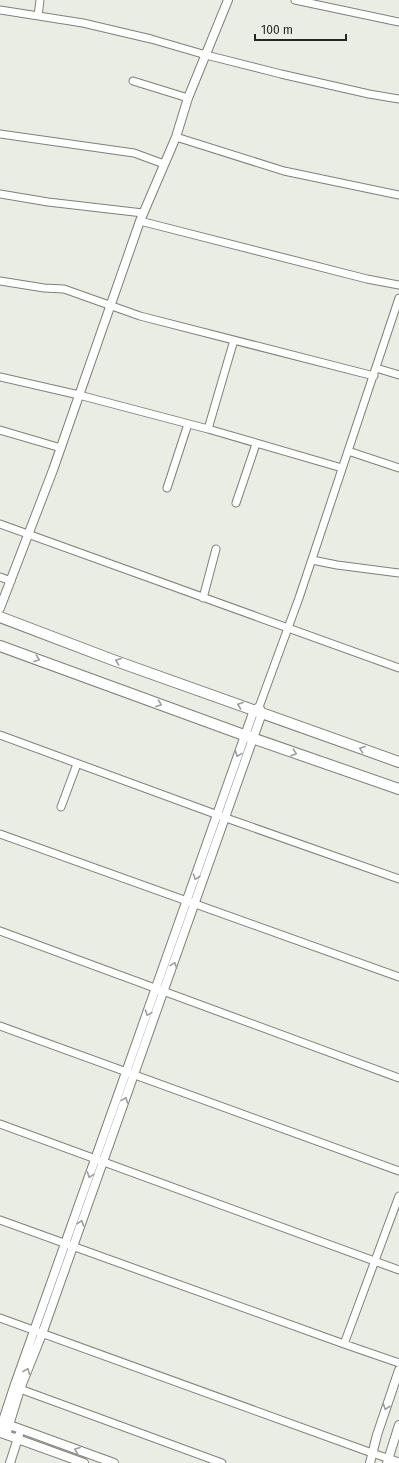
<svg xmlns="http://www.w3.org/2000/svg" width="399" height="1463" viewBox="0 0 399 1463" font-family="'Fira Sans',sans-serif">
<rect width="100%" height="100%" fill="#eaede3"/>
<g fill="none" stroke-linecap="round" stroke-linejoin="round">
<g stroke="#7e8178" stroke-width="9">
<path id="minor" d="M295,0L399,22
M0,10L83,23L151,39L206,55L281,74L369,94L399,99
M38,16L40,0
M133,81L188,98
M0,134L134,153L164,164
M176,137L284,171L399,195
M0,194L48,202L143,213
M140,221L367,279L399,285
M0,281L44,288L64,289L140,316L374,376
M376,368L399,375
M0,377L79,395L208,429L342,468
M208,429L234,340
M0,430L61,448
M348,451L399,468
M167,488L188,424
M236,503L256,444
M0,524L399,668
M312,560L337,565L399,573
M0,577L11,581
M203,598L216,549
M259,707L299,598L399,298
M0,735L226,818L399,879
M61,807L77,764
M0,834L399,977
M0,931L399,1078
M0,1026L399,1171
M0,1124L399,1270
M0,1220L344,1344L399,1363
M0,1318L372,1453L399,1462
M344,1344L399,1196
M20,1389L222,1463"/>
</g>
<g stroke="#7e8178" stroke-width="10">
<path id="tertiary" d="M0,608L53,470L140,221L176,137L188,98L228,0
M4,1423L114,1463
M0,1430L14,1387C95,1162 174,935 254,710L259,707L262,713L42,1334L20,1389L6,1435
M1,1433L84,1463
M10,1463L19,1435
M370,1463L377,1435L399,1370
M387,1463L399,1425"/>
</g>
<g stroke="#7e8178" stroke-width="12">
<path id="secondary" d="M0,617L113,660L399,762
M0,646L252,738L399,789"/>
</g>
<use href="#minor" stroke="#fff" stroke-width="7"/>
<use href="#tertiary" stroke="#fff" stroke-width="8"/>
<use href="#secondary" stroke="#fff" stroke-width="10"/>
</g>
<defs><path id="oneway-chevron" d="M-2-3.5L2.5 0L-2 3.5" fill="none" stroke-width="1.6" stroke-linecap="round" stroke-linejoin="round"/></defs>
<g stroke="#9d9e9c">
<use href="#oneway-chevron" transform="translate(37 659) rotate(20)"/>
<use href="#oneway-chevron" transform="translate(118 661) rotate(-160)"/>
<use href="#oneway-chevron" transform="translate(159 704) rotate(20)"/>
<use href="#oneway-chevron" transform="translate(240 705) rotate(-160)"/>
<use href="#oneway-chevron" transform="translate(362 749) rotate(-160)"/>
<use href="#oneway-chevron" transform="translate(294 753) rotate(19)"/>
<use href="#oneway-chevron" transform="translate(238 754) rotate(110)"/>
<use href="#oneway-chevron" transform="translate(196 877) rotate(109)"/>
<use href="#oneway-chevron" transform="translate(174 965) rotate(-70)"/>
<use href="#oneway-chevron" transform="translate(148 1013) rotate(110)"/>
<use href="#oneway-chevron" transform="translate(125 1100) rotate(-70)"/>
<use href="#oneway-chevron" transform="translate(90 1175) rotate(110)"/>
<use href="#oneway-chevron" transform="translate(81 1223) rotate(-71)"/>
<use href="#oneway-chevron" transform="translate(27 1371) rotate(-68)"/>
<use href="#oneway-chevron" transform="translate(386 1407) rotate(109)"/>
<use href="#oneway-chevron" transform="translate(77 1450) rotate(-160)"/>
</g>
<path d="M255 34v6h91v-6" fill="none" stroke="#262723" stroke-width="2"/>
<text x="261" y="34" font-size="12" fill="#262723" stroke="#eaede3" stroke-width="3" paint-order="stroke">100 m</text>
</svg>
